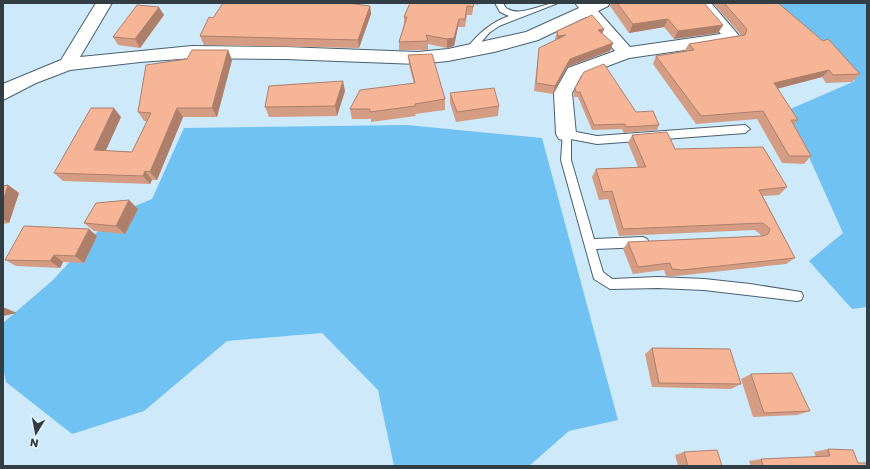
<svg xmlns="http://www.w3.org/2000/svg" width="870" height="469" viewBox="0 0 870 469" font-family="Poppins,sans-serif">
<rect width="100%" height="100%" fill="#cee9fa"/>
<path fill="#70c2f2" d="M768,3H867V307L852,309L809,261L843,233L788,110L855,81L807,35Z
M407,125L542,138L618,420L569,431L529,466H394L378,390L322,333L227,341L144,411L72,434L6,382L3,368V323L53,280L113,215L152,199L184,128Z"/>
<g fill="none" stroke-linecap="round" stroke-linejoin="round">
<g stroke="#49616f" stroke-width="2">
<path id="lane" d="M495,3H503L506,8C521,18 541,3 558,3L499,26L489,33L472,53H466V49C479,33 490,23 509,16L500,12Z
M745,125L750,129L745,133L597,144L571,139V160L594,239L643,237L647,239L649,242L647,245L643,247L596,249L603,272L612,279L658,277L704,279L750,284L801,292L803,296L801,300L797,301L704,290L658,288L610,289L594,279L561,160L563,131L566,130L597,136Z"/>
</g>
<g stroke="#49616f" stroke-width="2">
<path id="street" d="M96,3H112L80,57L192,46L285,47L418,52L448,49L526,32L579,8L575,3H610L608,6L598,11L630,47L721,34L694,3H711L741,38L739,42L733,43L629,58L581,76L572,93L576,134L573,139L566,141L559,139L556,134L554,93L568,68L615,51L586,17L538,40L494,52L448,61L418,64L285,59L192,58L140,62L70,70L36,83L3,100V84L61,60Z"/>
</g>
<use href="#lane" fill="#fff" fill-rule="evenodd"/>
<use href="#street" fill="#fff" fill-rule="evenodd"/>
</g>
<path fill="#d49c83" d="M410,3H479L478,5L474,4L472,15H467L465,27H458L454,46L447,48L428,44V50H399V42L404,24V17Z
M611,3H704L723,25L718,33L674,39L664,27L629,33L610,6Z
M713,3H778L860,74L852,82L826,83L822,77L777,89L798,120L794,124L811,156L804,164L782,163L757,119L696,124L653,64L656,56L684,51L689,44L741,35Z
M370,6L371,14L359,48L204,45L200,36L213,18Z
M164,15L140,48L118,45L113,37Z
M604,29L602,34L613,43L610,51L567,67L553,94L534,91L538,56L539,48L555,41V39L557,31Z
M228,50L232,60L217,117H183L157,180H152L150,184L63,181L54,173L121,117L105,151L132,152L147,121H144L138,112L187,59Z
M408,55L445,99V110L415,114L416,116L371,122V119H352L350,109L414,84L409,65Z
M575,88L636,112L659,125L657,130L624,133L622,129L592,130L578,97H574V93Z
M345,91L337,116L269,117L265,107Z
M450,93L499,106L498,116L456,122L450,103Z
M632,135L787,187L779,195L763,196L795,258L786,264L676,276H666L664,270L633,274L623,249L628,242L762,236L755,230L619,236L608,199L599,200L592,177L596,169L638,167L628,143Z
M8,185L19,193L9,223L3,224V186Z
M129,200L138,209L125,234L94,231L84,223Z
M97,236L84,263L63,262L60,268L16,266L5,260Z
M652,348L741,384L731,389L652,387L645,354Z
M751,374L810,411L797,415L753,417L741,379Z
M828,449L858,463L867,466H751L749,461L761,459L816,457L814,452Z
M684,452L722,466H678L675,455Z"/>
<path fill="#ad7f6a" d="M370,6L371,14L359,48L358,40Z
M159,7L164,15L140,48L135,39Z
M459,19L458,27L454,46L447,48V39Z
M668,19L664,27L629,33L633,24Z
M723,25L718,33L674,39L678,31Z
M604,29L601,37L598,30Z
M566,35L556,44L558,36Z
M613,43L610,51L567,67L553,94L555,86L570,59Z
M228,50L232,60L217,117L212,108Z
M829,70L822,77L768,91L774,83Z
M343,81L345,91L337,116L335,106Z
M114,108L121,117L102,159L94,150Z
M177,108L183,117L157,180L150,172Z
M145,171L152,180L150,184L143,176Z
M8,185L19,193L9,223L3,219V201Z
M129,200L138,209L125,234L116,226Z
M89,229L97,236L84,263L75,256Z
M54,255L63,262L60,268L50,261Z
M3,307L17,313L3,316Z"/>
<path fill="#f7b598" stroke="#ad7f6a" d="M223,3H347L370,6L358,40L200,36L209,17L213,18Z
M410,3H474L473,7L467,6L465,19H459L454,38L447,39L426,35L428,41L399,42L407,17H404Z
M617,3H704L723,25L678,31L668,19L633,24Z
M724,3H778L823,41L828,39L860,74L833,75L829,70L774,83L798,120H791L811,156H789L763,111L701,116L656,56L694,50L689,44L745,35L747,29Z
M137,5L159,7L135,39L113,37Z
M592,15L604,29L598,30L613,43L570,59L555,86L536,83L539,48L566,35L558,36L557,31Z
M192,50H228L212,108H177L150,172L145,171L143,176L54,173L91,108H114L94,150L132,152L151,113L138,112L146,65L187,59Z
M432,54L445,99L415,104V106L370,112V109H350L360,90L415,83L408,55Z
M604,64L636,112L653,111L659,125L626,127L625,124L594,125L580,92H576L575,88L584,72Z
M343,81L335,106L265,107L269,86Z
M494,88L499,106L457,112L450,93Z
M667,132L675,149L763,147L787,187L759,190L795,258L682,270L672,269L670,263L638,267L628,242L763,236L768,234L770,229L763,223L623,229L612,191L603,192L596,169L646,167L632,135Z
M8,185L3,201V186Z
M129,200L116,226L84,223L96,203Z
M24,226L89,229L75,256L54,255L50,261L5,260Z
M652,348L730,349L741,384L659,383Z
M792,373L810,411L764,413L751,374Z
M828,449L853,450L858,463H867V466H763L761,459L830,456Z
M717,450L722,466H688L684,452Z"/>
<rect width="870" height="469" fill="none" stroke="#333e44" stroke-width="8"/>
<g transform="translate(36 433) rotate(190)" stroke="#e4f4ff" stroke-width="3" paint-order="stroke">
<path d="M0-3L7 15L0 10L-7 15Z" fill="#333e44"/>
<text y="-6" font-size="11" font-weight="bold" text-anchor="middle" fill="#333e44">N</text>
</g>
</svg>
